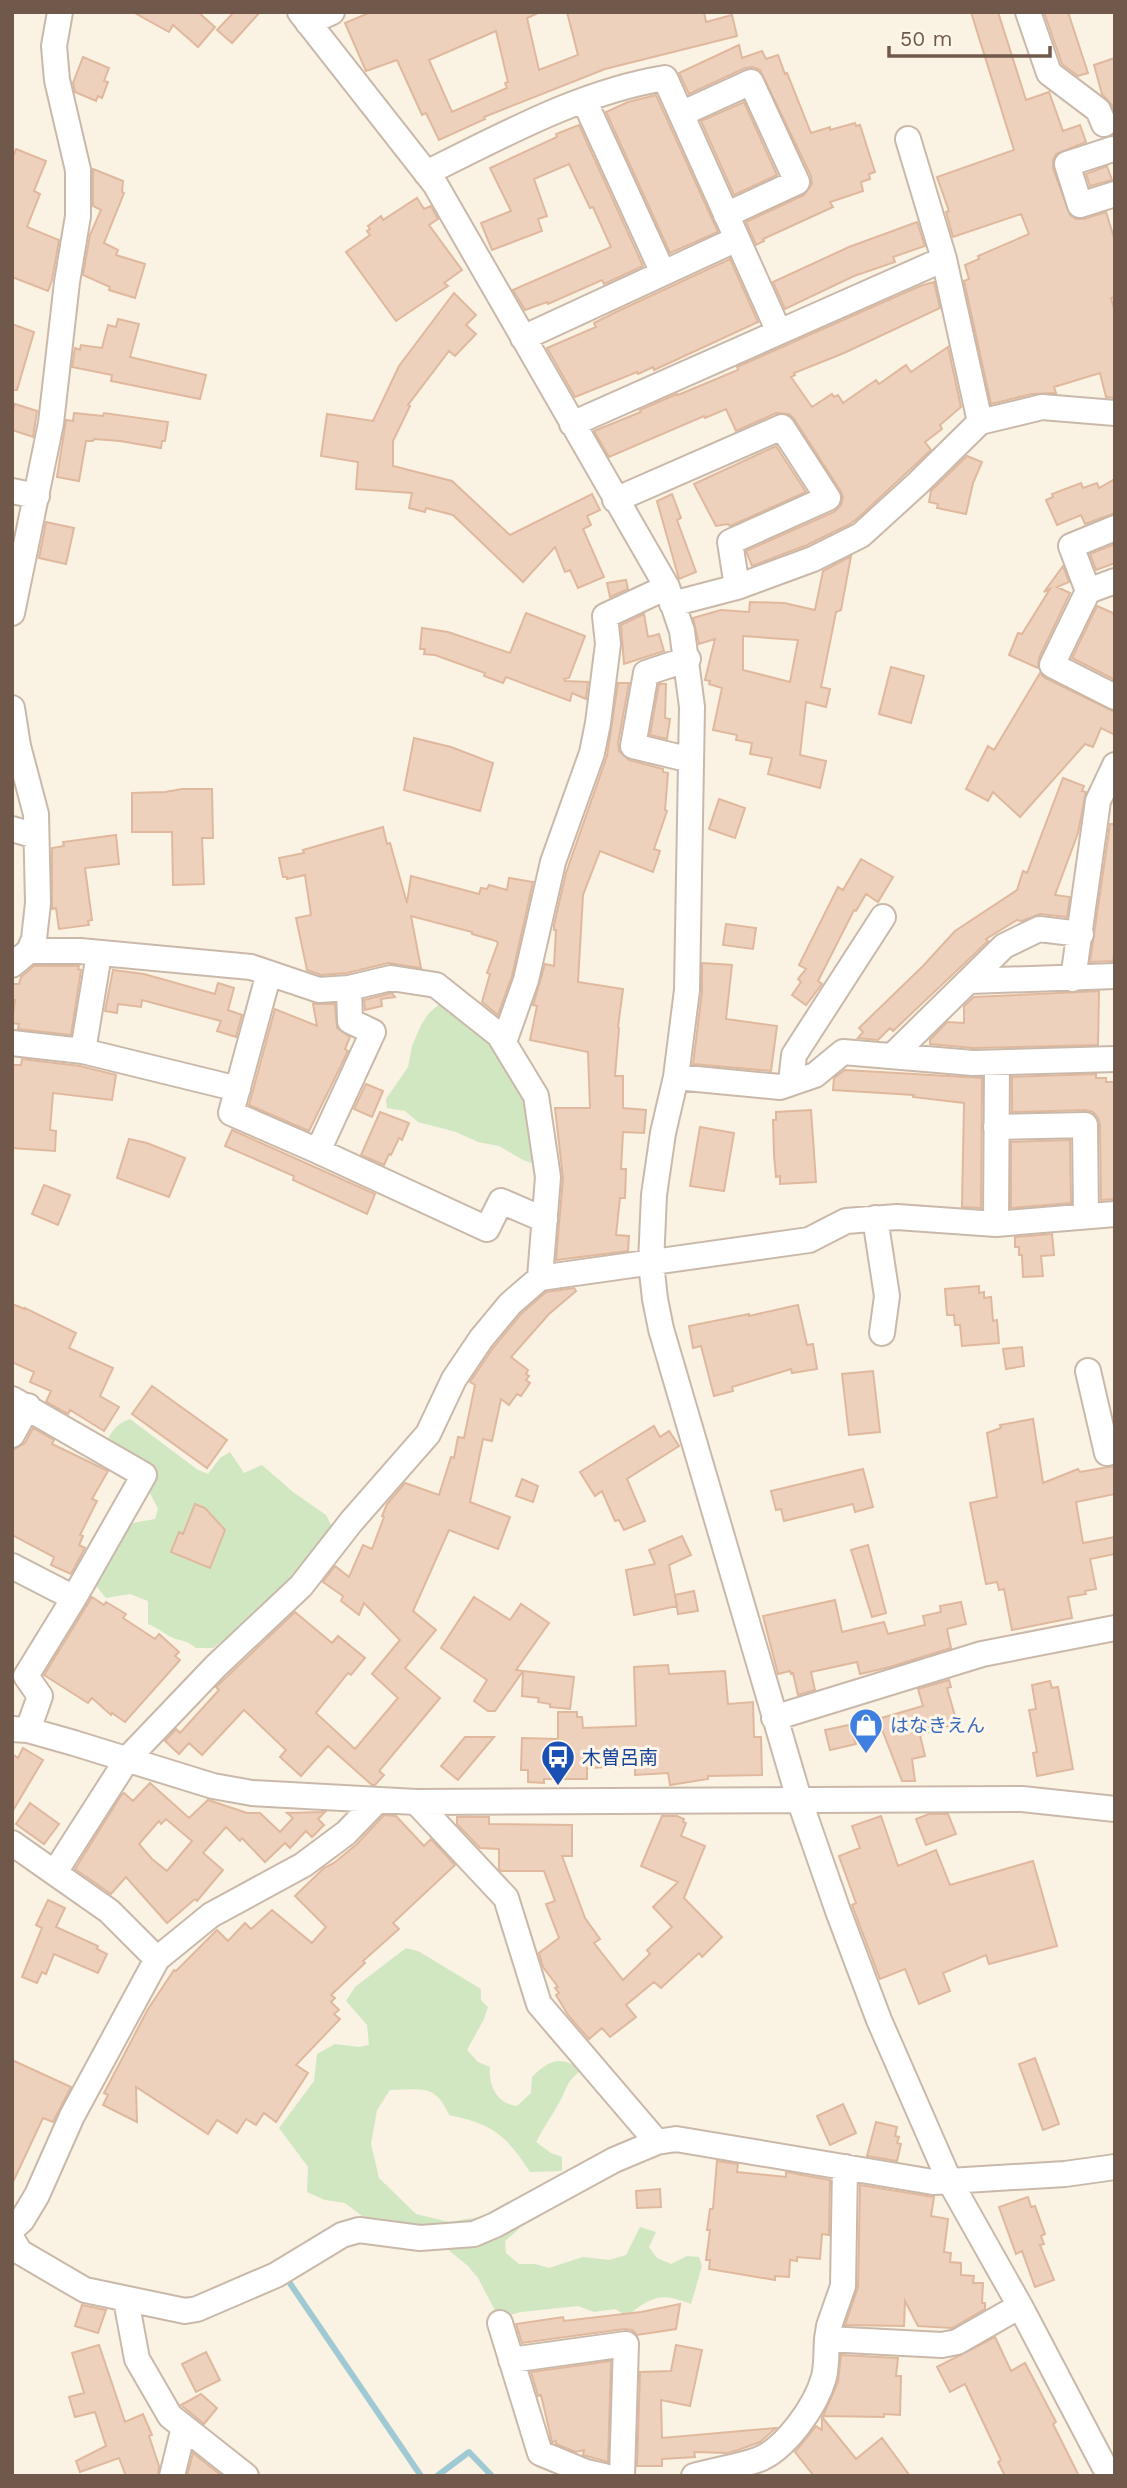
<svg xmlns="http://www.w3.org/2000/svg" width="1127" height="2488" viewBox="0 0 1127 2488" font-family="'Work Sans','Noto Sans JP',sans-serif">
<rect width="100%" height="100%" fill="#faf2e2"/>
<path fill="#d0e7c2" d="M444,1000L483,1032L529,1102L537,1165L523,1160L499,1146L478,1142L456,1132L418,1122L405,1111L387,1108L386,1099L408,1067L412,1046L421,1025L429,1013Z
M130,1419L198,1470L208,1474L220,1458L230,1452L244,1473L262,1465L293,1492L326,1515L333,1529L269,1602L253,1617L213,1648H196C184,1638 180,1642 169,1636C161,1631 156,1627 148,1624V1601L130,1594L106,1598L93,1582L121,1525L155,1519L158,1509L150,1493L146,1470L106,1446C109,1433 117,1423 130,1419Z
M406,1948L418,1951L481,1989V2000L488,2007L484,2019L467,2050L478,2062L490,2067C488,2085 497,2104 517,2106L531,2093L532,2077C548,2061 560,2054 581,2070C564,2085 569,2085 559,2103C552,2116 543,2128 536,2142L551,2153L562,2157V2171L530,2172C506,2135 493,2124 449,2115C435,2083 421,2090 390,2090L377,2110L371,2144L379,2178L416,2214L449,2222L474,2218L500,2211L543,2206L542,2215L521,2227L505,2241L506,2253L519,2264H535L549,2268L583,2257L609,2260L626,2255L640,2227L656,2232L649,2247L657,2258L671,2264L687,2256L699,2257L702,2266L691,2304C661,2292 652,2296 627,2316L615,2309L594,2312L578,2306L521,2312L499,2318L478,2278L468,2266L446,2248L370,2222L345,2203L325,2200L307,2192L308,2167L279,2128L314,2081L317,2054L335,2044L359,2047L369,2045L367,2025L346,2001L355,1987Z"/>
<g fill="none" stroke-linecap="round" stroke-linejoin="round">
<path stroke="#9fcad3" stroke-width="6" d="M285,2276L421,2476
M437,2476L469,2452L492,2476"/>
</g>
<path fill="#eed1bc" stroke="#dfb89d" stroke-width="2" fill-rule="evenodd" d="M133,12H198L215,27L198,47L173,25L169,32Z
M234,12H260L232,43L217,30Z
M371,12H540L527,18L539,70L578,55L567,12H704L706,22L732,15L737,36L605,69L484,117L485,119L439,140L426,113L422,115L397,60L366,71L345,23ZM496,31L508,82L505,83L507,88L452,112L429,60Z
M971,12H998L1026,100L1049,92L1063,131L1080,125L1086,142L1056,154L1053,160V168L1070,215L1076,219H1084L1106,212L1115,241V297L1111,298L1115,312V398L1106,397L1100,373L1054,387L1056,393L1032,394L991,404L964,281L969,279L965,265L979,259L978,256L1029,234L1021,214L953,237L946,212L949,211L937,177L1014,150Z
M1044,12H1068L1088,73L1078,76L1062,64Z
M739,45L742,58L762,51L766,59L778,55L785,74L787,73L811,133L830,127V130L855,123L856,126L860,125L875,172L869,174L870,179L861,182L863,191L830,202L833,207L763,239L764,241L756,245L746,222L804,195L812,184L811,176L760,70L753,67L745,68L689,94L679,73Z
M83,57L109,68L104,81L108,82L102,98L98,96L96,101L75,92L73,83Z
M1115,58V111L1111,104L1102,94L1094,65Z
M656,95L718,232L670,253L606,112L628,102Z
M744,102L777,175L734,195L701,121Z
M579,125L643,266L604,284L602,280L548,304L547,302L525,310L513,290L611,247L593,207L590,208L569,164L534,179L547,216L538,219L542,231L492,250L481,223L511,211L490,168L557,137L556,134Z
M16,149L46,161L34,191L40,194L27,227L59,240L52,280L48,291L12,277V160Z
M1107,166L1112,180L1090,186L1086,174Z
M93,169L123,181L122,192L124,193L104,243L118,250L116,255L145,264L135,298L109,290L110,287L83,275L90,235L101,210L93,206Z
M417,198L424,209L431,206L438,219L429,225L462,270L444,283L448,286L396,321L346,252L370,235L367,231L370,229L368,226L381,216L383,220Z
M917,222L925,246L893,257L895,262L854,276L785,309L773,282L849,247Z
M730,259L758,322L654,370L653,367L638,374L637,372L575,397L547,348L596,327L594,323L616,312Z
M934,282L940,308L844,353L794,373L795,375L791,377L812,407L832,394L834,397L838,395L843,403L876,380L879,384L906,365L911,372L948,347L961,407L940,425L942,429L925,442L931,450L859,517L850,524L807,545L752,566L746,551L834,512L841,505L843,497L840,490L794,419L789,414L776,413L736,431L726,409L705,418L704,416L609,457L594,431L641,412L640,410L677,394L678,395L738,370L737,367L920,286Z
M454,293L476,315L466,325L476,334L455,356L449,351L408,405L410,406L393,441V466L452,481L510,535L592,494L600,510L587,516L591,525L583,529L604,577L578,588L570,570L565,572L555,547L523,582L453,515L426,508L425,512L409,508L412,493L356,489L358,462L321,456L327,414L373,421L399,366Z
M118,319L139,324L130,357L206,375L200,399L111,381L112,375L72,367L75,348L80,350L81,345L102,348L108,325L116,327Z
M12,324L34,332L17,390H12Z
M15,404L37,411L33,437L12,430V413Z
M74,413L103,416L104,413L168,422L165,441H162L161,448L120,441L94,439L93,441H86L79,481L57,477L66,420L73,421Z
M776,446L806,492L730,526L728,524L716,526L694,484Z
M967,456L982,462L973,483L966,514L937,508L938,504L929,502L931,491Z
M1115,479V513L1085,524L1081,515L1057,525L1046,500L1053,497L1052,494L1081,483L1083,488L1097,483L1099,488Z
M672,494L681,518L677,520L696,572L679,579L657,501Z
M46,522L74,528L66,564L39,558Z
M1115,544V563L1096,570L1090,554Z
M851,556L841,610L836,612L821,687L830,689L826,707L806,702L800,755L826,761L820,788L768,774L772,758L750,754L752,743L736,740L737,735L713,730L722,688L709,684L710,681L705,680L715,639L699,644L693,618L721,610L749,612L750,602L784,603L815,610L823,571ZM743,636L798,640L790,682L743,670Z
M1063,566L1069,582L1057,587L1070,593L1039,658L1038,668L1009,655L1018,633L1022,634L1050,589L1044,592Z
M626,580L628,589L610,597L607,583Z
M1097,606L1115,614V680L1072,658Z
M526,613L585,636L569,678L564,679L565,681L588,682L586,699L572,693L570,701L506,677L503,683L484,676L485,673L435,655L424,654L425,649H420L422,628L448,632L510,653Z
M644,614L648,637L659,634L664,651L624,664L621,625Z
M891,667L924,676L911,723L879,714Z
M1040,673L1045,678L1115,712V735L1101,728L1093,747L1085,744L1020,817L993,792L988,801L966,789L988,746L994,750Z
M618,683H629L618,743L619,751L629,760L663,769V772L668,773L665,810L667,811L654,849L660,851L653,872L600,851L583,895L578,982L623,989L618,1027L619,1028L615,1076H623V1108L646,1110L644,1133L623,1132L621,1169H626L625,1198H620L616,1235L629,1236L628,1251L556,1260L563,1178L555,1108H590L588,1052L530,1040L537,1006L533,1005L545,964L554,966L556,930H554V925L566,873L607,756Z
M659,684H666L665,718L670,719L667,739L650,735Z
M414,738L451,747L493,763L480,811L404,790Z
M1063,778L1084,786L1082,791L1086,792L1078,833L1055,895L1070,897L1067,917L1040,914L1022,921L1017,920L986,939L988,941L893,1031L890,1028L878,1040L858,1038L863,1032L859,1028L923,966L955,931L1017,890L1023,871L1027,873Z
M182,789H212L213,838H202L204,884L173,885L172,832H132V793L165,792Z
M719,799L745,808L735,838L709,829Z
M1110,824H1115V950L1113,961L1090,962Z
M383,827L387,844L390,843L407,903L411,876L479,894L481,888L487,889L489,885L507,890L509,878L533,882L512,976L498,1015L482,1002L490,974L487,973L498,943L496,941L472,934V932L411,916L421,968L388,963L347,973L321,975L307,970L296,918L311,915L305,875L287,879V877H283L279,858L304,853L303,850Z
M116,835L119,864L85,868L92,920L88,921L89,925L59,929L56,908L52,909V848L64,846L63,842Z
M861,859L893,877L878,902L866,894L856,911L854,910L818,981L822,984L806,1005L792,995L801,982L798,979L806,969L799,965L838,887L843,890Z
M726,924L756,928L753,949L723,945Z
M702,963L732,965L726,1019L777,1026L771,1071L693,1064L702,992Z
M34,966H79L78,969L81,970L71,1035L18,1029L19,1024L12,1023L15,1000H12L13,984H19L21,977Z
M113,970L144,974L215,994L218,983L234,988L228,1010L242,1015L236,1037L217,1031L221,1021L142,1000L141,1007L118,1004L117,1013L105,1011Z
M1099,991L1098,1045L973,1048L930,1044V1040L947,1022L964,1023V1006L974,997Z
M392,993L395,997L381,999L382,1006L365,1010L364,1000Z
M313,1004H335L337,1028L350,1037L345,1049L348,1051L309,1131L249,1105L275,1009L317,1026Z
M22,1059L80,1066L116,1075L112,1100L53,1093L50,1130L56,1131L55,1151L12,1148V1065H21Z
M845,1070L982,1078L981,1208L962,1207L964,1103L913,1097L914,1095L833,1090L834,1078Z
M1096,1074V1078H1106V1082H1114L1115,1199L1101,1200L1100,1125L1098,1118L1093,1112L1085,1110L1012,1112V1077Z
M366,1084L383,1091L372,1117L354,1109Z
M811,1110L816,1182L780,1184V1176L776,1177L774,1155L773,1120H776V1112Z
M380,1112L409,1123L402,1140L399,1138L391,1155L389,1154L384,1165L361,1155Z
M700,1127L734,1133L724,1191L690,1186Z
M232,1130L375,1194L367,1214L293,1180L294,1176L225,1146Z
M129,1139L147,1143L185,1158L169,1197L117,1178Z
M1070,1140L1071,1203L1011,1208V1142Z
M44,1185L70,1195L58,1225L32,1214Z
M1052,1234L1054,1255L1041,1256L1043,1276L1023,1277L1022,1255H1019V1247H1015V1237Z
M979,1286V1293L984,1292V1298L991,1297L993,1321L997,1320L999,1343L962,1346L960,1325H955L954,1315H947L945,1289Z
M574,1288L576,1291L549,1314L511,1357L528,1370L526,1374L529,1376L526,1380L530,1383L521,1396L517,1394L509,1405L501,1399L492,1441L483,1439L470,1502L510,1517L498,1549L449,1530L413,1611L436,1630L405,1668L440,1698L379,1771L384,1775L375,1785H372L328,1746L301,1776L280,1757L286,1750L244,1710L202,1755L189,1743L179,1754L165,1741L176,1729L180,1733L219,1690L216,1687L295,1612L332,1643L338,1636L365,1658L351,1675L348,1673L316,1713L355,1749L398,1698L372,1674L400,1640L364,1603L359,1615L341,1601L343,1596L323,1582L335,1566L349,1577L363,1545L372,1549L384,1517L382,1516L387,1504L405,1483L439,1495L451,1457L454,1458L458,1437L464,1438L475,1385L470,1382L493,1348L521,1314L546,1292Z
M12,1304L25,1309V1308L76,1333L69,1348L113,1368L100,1396L119,1407L104,1431L70,1410L68,1414L46,1402L51,1391L30,1382L34,1372L12,1362Z
M798,1305L807,1345L813,1344L817,1369L792,1373L791,1369L732,1387L733,1391L714,1396L701,1346L693,1348L689,1326L749,1314V1316Z
M1022,1347L1024,1366L1006,1369L1003,1349Z
M873,1371L880,1432L849,1435L842,1374Z
M152,1386L227,1440L207,1468L132,1414Z
M1033,1419L1043,1483L1078,1469L1080,1472L1115,1466V1494L1076,1502L1083,1543L1115,1537V1554L1090,1559L1096,1589L1085,1591L1086,1594L1068,1597L1072,1618L1012,1630L1004,1589L999,1590L997,1582L986,1584L970,1503L997,1497L987,1433L1001,1428L1000,1425Z
M654,1426L660,1437L669,1431L679,1446L627,1479L645,1521L624,1530L619,1520L615,1521L602,1491L595,1496L580,1472Z
M33,1428L54,1440L52,1444L108,1471L92,1499L97,1501L80,1535L83,1536L79,1545L85,1548L71,1574L51,1565L54,1557L12,1535V1454L14,1449L25,1443Z
M863,1469L873,1507L855,1512L853,1504L784,1521L781,1509L776,1510L771,1491Z
M522,1479L538,1486L533,1502L516,1496Z
M195,1504L205,1508L225,1530L210,1568L171,1552L179,1532L183,1534Z
M682,1536L691,1555L669,1565L677,1606L634,1615L626,1570L655,1564L649,1550Z
M868,1545L886,1613L872,1617L851,1550Z
M694,1591L698,1611L678,1614L675,1595Z
M92,1597L104,1605L106,1602L126,1614L123,1618L155,1639L159,1634L179,1652L175,1656L180,1660L125,1722L112,1713L111,1715L92,1698L88,1703L44,1675Z
M474,1597L510,1620L521,1604L549,1623L516,1670L523,1671L495,1711H488L474,1701L487,1680L441,1648Z
M835,1600L842,1632L884,1622L888,1634L925,1625L923,1616L941,1612L940,1606L961,1602L966,1624L947,1629L951,1648L890,1667L860,1674L857,1662L811,1672L815,1690L798,1695L793,1673L791,1674L790,1671L778,1674L763,1616Z
M668,1665L669,1674L725,1671L728,1704L753,1702L754,1737H761L762,1775L708,1776V1779L670,1785L668,1773L635,1775V1766L587,1768V1779H544V1783L528,1782V1770H521L522,1738L558,1739V1712H577V1717H582L583,1728L636,1726L634,1667Z
M523,1671L574,1677L570,1709L550,1707V1704L538,1702L539,1698L522,1696Z
M949,1680L951,1687L947,1688L957,1723L920,1735L925,1756L912,1759L915,1781H902L878,1719L923,1706L918,1689Z
M1050,1681L1052,1688L1058,1687L1073,1769L1037,1776L1033,1753L1037,1752L1029,1710L1036,1709L1032,1685Z
M849,1725L856,1744L830,1750L825,1730Z
M465,1737H494L458,1780L441,1766Z
M23,1748L43,1760L12,1812V1754L18,1758Z
M150,1783L189,1818L208,1800L247,1813H260L280,1832L293,1818L287,1813L325,1812L318,1819L324,1825L312,1837L306,1831L290,1848L285,1843L265,1862L242,1838L240,1841L226,1827L203,1853L223,1870L197,1901L195,1899L167,1923L126,1877L111,1894L75,1869L122,1794L124,1793L133,1801ZM166,1819L192,1841L167,1871L152,1859L139,1844L159,1821L161,1824Z
M30,1803L59,1824L44,1844L16,1824Z
M929,1814H948L956,1834L926,1845L916,1819Z
M384,1815L396,1816L424,1846L431,1839L455,1865L393,1923L399,1929L363,1961L365,1963L331,1995L335,1998L331,2002L339,2010L334,2014L340,2019L296,2065L308,2073L276,2122L264,2113L256,2125L246,2119L237,2133L217,2120L208,2134L136,2087L137,2122L103,2105L108,2095L104,2093L148,2009L174,1970L176,1971L217,1930L228,1941L245,1923L251,1929L272,1910L312,1943L326,1927L295,1896L324,1868L334,1863L357,1844Z
M662,1816H677L684,1819L683,1822L686,1823L681,1836L705,1846L684,1898L722,1937L702,1957L699,1953L661,1988L654,1982L626,2005L636,2017L610,2037L602,2028L589,2039L568,2015L556,1995L559,1993L555,1988L558,1987L543,1967L539,1953L559,1938L546,1904L555,1901L544,1871H501L499,1869V1849L480,1848L457,1824V1817H489V1824L572,1825V1856H562L585,1918L600,1939L594,1943L623,1980L650,1954L647,1950L672,1927L653,1907L678,1882L641,1866Z
M881,1816L898,1866L936,1850L950,1885L1033,1861L1057,1946L989,1964L986,1955L943,1973L950,1991L919,2004L905,1969L880,1979L852,1905L856,1903L839,1856L860,1848L852,1826Z
M48,1900L65,1908L56,1927L98,1946L97,1949L107,1954L98,1973L54,1954L46,1974L42,1972L37,1983L22,1977L42,1928L36,1925Z
M1035,2058L1059,2124L1043,2130L1019,2064Z
M12,2060L71,2087L53,2122L43,2118L12,2184Z
M843,2104L856,2133L830,2145L817,2116Z
M876,2122L897,2127L895,2136L899,2137L897,2143L901,2144L897,2161L867,2156Z
M717,2161L738,2164L737,2172L786,2177V2172L830,2180L829,2235L822,2234L820,2259L797,2257V2261L790,2260L789,2277L775,2276V2280L709,2269L710,2260H706L710,2230H707L710,2209H713Z
M860,2185L934,2197L931,2216L948,2219L944,2252L951,2253L950,2262L961,2263V2275L974,2276L973,2283H983L982,2303H985V2309L952,2328L918,2326L905,2301L904,2326L845,2325L858,2287Z
M660,2189L661,2207L637,2208L636,2191Z
M1028,2197L1031,2207L1035,2206L1045,2234L1041,2236L1044,2244L1040,2245L1054,2280L1035,2287L1022,2251L1016,2254L999,2207Z
M680,2304L676,2329L637,2335L632,2330L624,2329L522,2343L516,2324L563,2317L564,2321L641,2312Z
M82,2305L106,2310L98,2333L75,2326Z
M995,2337L1011,2371L1025,2363L1056,2422L1053,2424L1079,2476H1005L998,2462L1001,2460L965,2384L950,2392L937,2367Z
M99,2345L125,2422L143,2414L152,2435L149,2436L159,2466L158,2476H126L119,2458L80,2472L76,2461L106,2446L95,2412L75,2417L69,2397L84,2393L72,2353Z
M676,2345L702,2350L690,2406L661,2400L662,2438L776,2428L760,2442L738,2450L727,2453L694,2452L695,2457L662,2459V2466H637L640,2372L671,2371Z
M206,2352L220,2380L196,2392L182,2364Z
M841,2355L898,2358L896,2376H901L900,2415L884,2414V2417L823,2416L838,2382Z
M611,2361L608,2462L583,2455L584,2450L576,2452L556,2444V2441L552,2442L541,2395L538,2396L531,2372Z
M201,2394L217,2408L204,2424L181,2405Z
M822,2417L856,2459L882,2438L910,2476H814L795,2452L816,2426L822,2430Z
M193,2453L222,2476H187Z"/>
<g fill="none" stroke-linecap="round" stroke-linejoin="round">
<g stroke="#cab9aa" stroke-width="28">
<path id="minor" d="M300,12L435,184L667,587L682,631L692,707L687,990L676,1077L663,1133L654,1195L651,1263L655,1299L661,1329L799,1799L838,1911L879,2020L949,2180L1020,2306L1104,2466L1112,2476
M1028,12L1049,73L1098,110L1104,124
M308,23L332,12
M584,100L663,273
M681,114L751,82L797,182L726,215
M908,139L944,259L980,422
M1113,149L1067,164L1080,205L1115,194
M426,173C504,135 580,92 665,78L779,332
M523,338L737,239
M572,424L944,259
M12,491L37,496
M615,500L782,427L828,498L730,542L737,587
M1115,581L1088,591L1052,665L1115,697
M1088,591L1071,546L1115,528
M672,604L737,587L813,559L861,535L918,483L980,422L1042,407L1115,413
M12,613L51,423L67,282L78,216V170L57,80L54,46L60,12
M688,659L646,673L633,746L691,760
M12,708L18,746L36,814L38,903L34,939L29,951
M12,829L36,836
M12,965L29,951H80L251,967L319,990L349,988L391,978L436,985L499,1035L536,1096L548,1177L540,1278L510,1304L481,1339L454,1379L428,1434L351,1522L301,1586L216,1666L128,1758L55,1872
M269,973L231,1113L318,1151L373,1032L350,1021L349,988
M1073,979L1098,801L1115,765
M969,981L1115,976
M504,1042L526,980L553,862L592,753L598,723L608,644L605,616L667,587
M12,1043L83,1051L99,954
M83,1051L238,1089
M892,1056L1004,946L1039,929L1081,934
M676,1077L780,1087L815,1075L843,1052L973,1063L1115,1059
M791,1082L794,1055L883,917
M996,1127L1085,1125L1086,1216
M318,1151L487,1229L501,1201L545,1220
M875,1218L887,1296L882,1333
M996,1224L997,1063
M540,1278L809,1240L846,1221L897,1217L996,1224L1115,1214
M1088,1371L1107,1453L1115,1451
M12,1399L144,1475L74,1598L26,1676L40,1696L28,1730
M12,1435L28,1406
M12,1566L74,1598
M774,1718L982,1654L1115,1628
M12,1729L28,1730L74,1743L213,1786L252,1793L416,1802L1022,1799L1115,1809
M416,1802L506,1898L539,2004L657,2142L676,2139L933,2182L1065,2174L1115,2167
M12,1843L109,1911L157,1959
M12,2229L22,2220L37,2195L72,2116L157,1959L211,1915L303,1865L346,1833L377,1801
M12,2239L20,2252L85,2290L185,2311L197,2309L276,2275L342,2235L359,2230L420,2238L474,2234L495,2225L614,2160L657,2142
M126,2300L137,2359L170,2416L246,2476
M500,2323L540,2453L586,2472L604,2476
M827,2339L829,2326L843,2286L845,2167
M511,2360L626,2344L622,2476
M172,2476L184,2427
M694,2476C715,2470 737,2467 757,2460C785,2450 816,2406 824,2377C827,2365 826,2352 827,2339L942,2345L957,2342L1020,2306"/>
</g>
<use href="#minor" stroke="#fff" stroke-width="24"/>
</g>
<defs>
<g id="shop-pin" transform="scale(1.75)"><path d="M0 17L-7.5 6A9.5 9.5 0 1 1 7.5 6Z" fill="#3f7fe0" stroke="#fef6e8"/><path d="M-5-2.5h2.3a2.7 3.5 0 0 1 5.4 0H5L5.5 6h-11ZM-1.5-2.5h3a1.5 2.3 0 0 0-3 0Z" fill="#fff"/></g>
<g id="bus-pin" transform="scale(1.75)"><path d="M0 17L-7.5 6A9.5 9.5 0 1 1 7.5 6Z" fill="#1a4fb4" stroke="#fef6e8"/><path d="M-5-6H5V4H4V6H2V4H-2V6H-4V4H-5ZM-3.5-4V0h7V-4ZM-3.5 1.2v1.5H-2V1.2ZM2 1.2v1.5H3.5V1.2Z" fill="#fff"/></g>
</defs>
<g fill-rule="evenodd">
<use href="#shop-pin" x="866" y="1725"/>
<use href="#bus-pin" x="558" y="1757"/>
</g>
<g text-anchor="middle" stroke-width="6" stroke-linejoin="round" paint-order="stroke">
<g font-size="19" fill="#366cbe" stroke="#fef6e8" text-anchor="start">
<text x="890" y="1732">はなきえん</text>
</g>
<g font-size="19" fill="#164399" stroke="#fef6e8" text-anchor="start">
<text x="582" y="1764">木曽呂南</text>
</g>
</g>
<rect width="1127" height="2488" fill="none" stroke="#70594a" stroke-width="28"/>
<path d="M889 46v10h161v-10" fill="none" stroke="#70594a" stroke-width="3.5"/>
<text x="900" y="46" font-size="21" fill="#70594a" stroke="#fef6e8" stroke-width="5" paint-order="stroke">50 m</text>
</svg>
